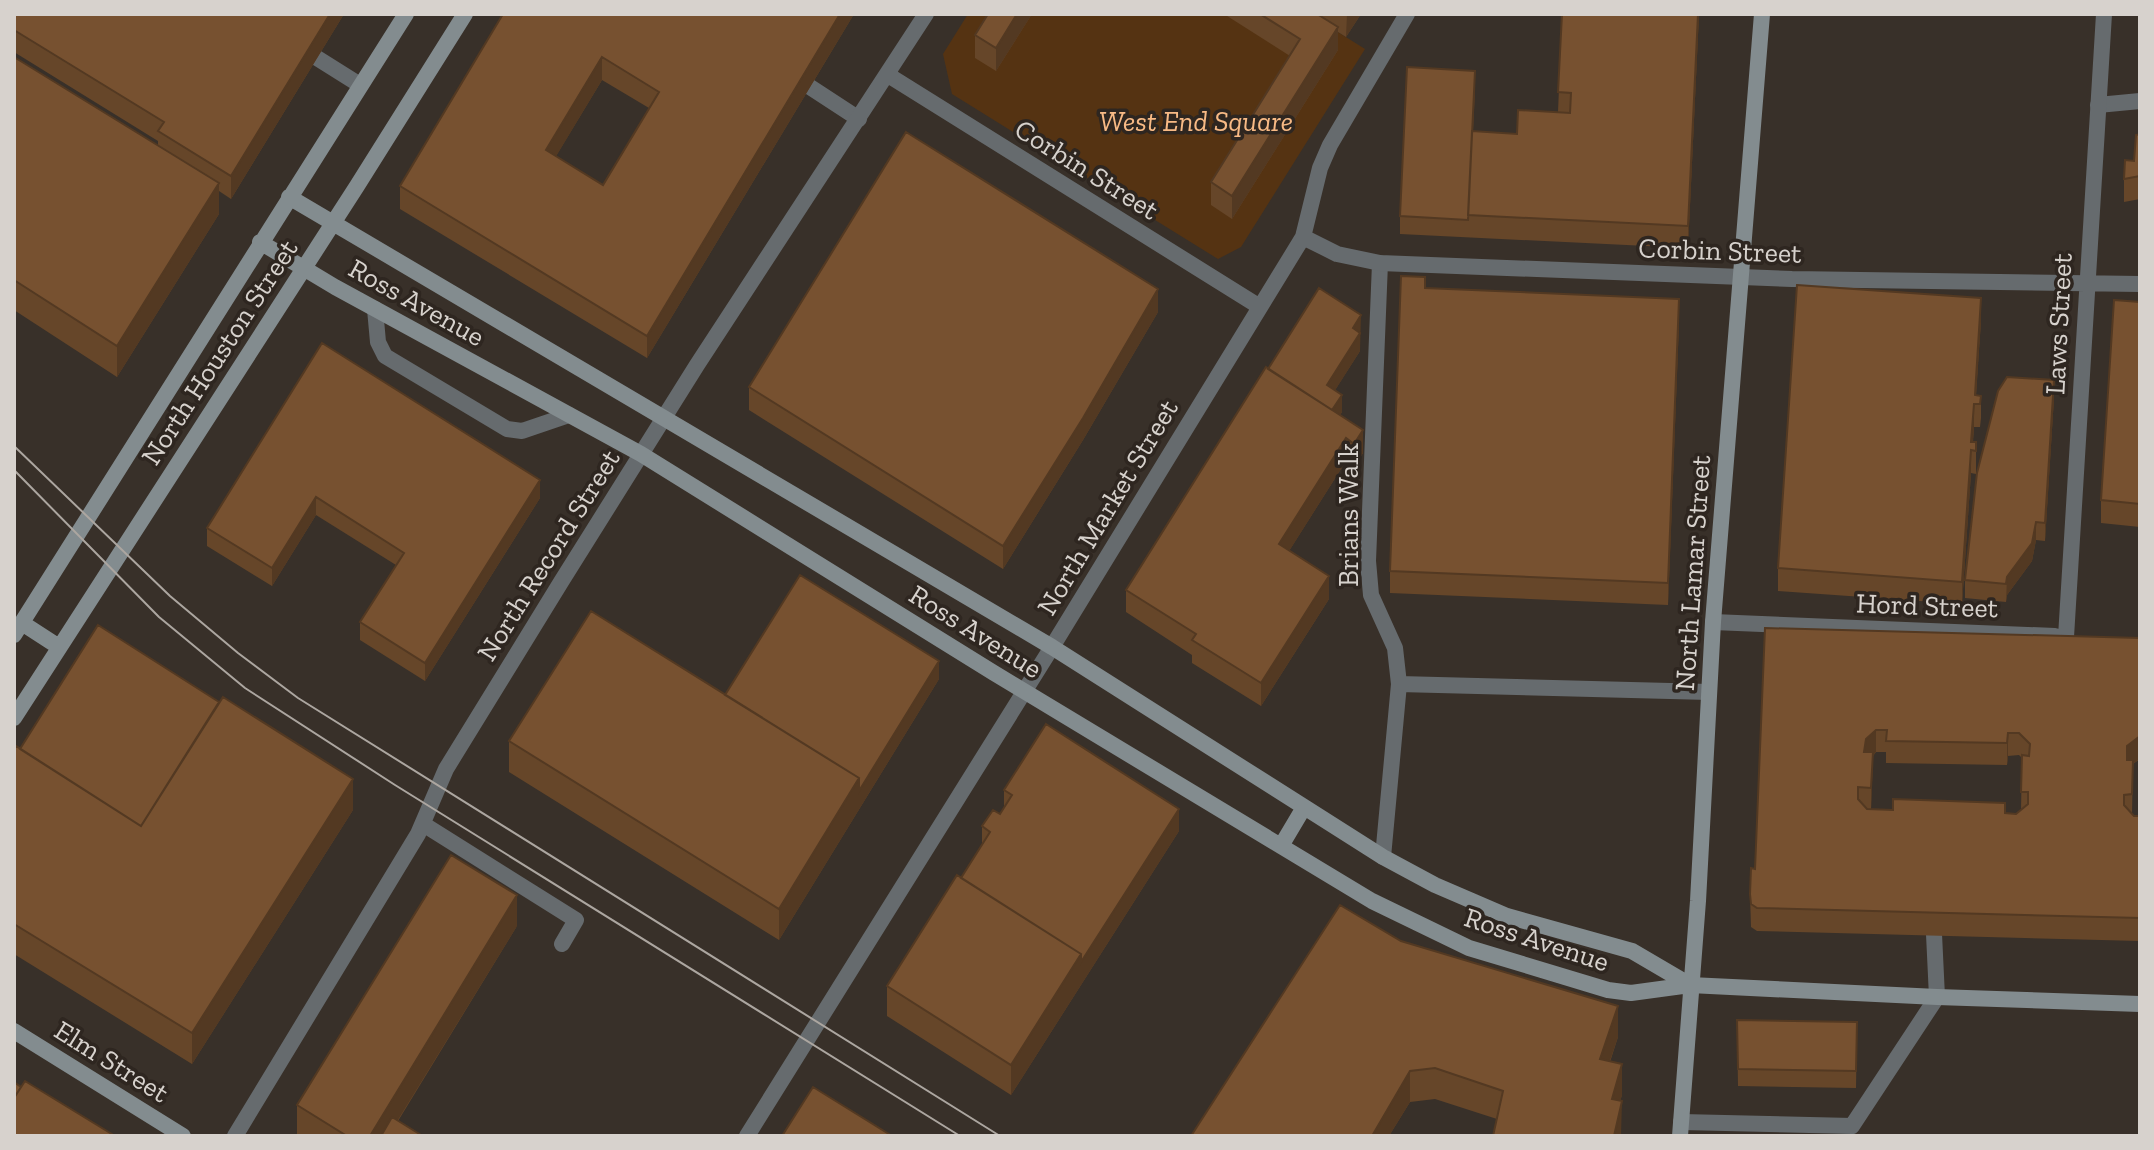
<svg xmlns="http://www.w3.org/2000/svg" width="2154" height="1150" viewBox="0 0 2154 1150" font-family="'Zilla Slab',serif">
<rect width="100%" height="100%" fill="#383029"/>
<path fill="#553312" d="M968,14H1309L1365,49L1241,247L1218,259L952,94L943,54Z"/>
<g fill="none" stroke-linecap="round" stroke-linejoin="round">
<path stroke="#666b6e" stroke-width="16" d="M317,58L360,85
M810,87L859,119
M2098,105L2140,101
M1380,263L1368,561L1371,595L1395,648L1399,684L1383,857
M375,309L378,342L385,356L507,429L522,431L569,415
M1399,684L1709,692
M1681,1122L1852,1126L1937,997L1934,934"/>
<path stroke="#666b6e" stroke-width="16" d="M888,75L1260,307
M1303,237L1337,254L1380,263L1792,279L2140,284
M1713,622L2055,636
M2066,637L2104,14
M1052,647L1303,237L1320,168L1330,145L1407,14
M423,824L576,920L562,944
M235,1136L418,834L446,769L561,582L697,365L926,14"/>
<path stroke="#666b6e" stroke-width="16" d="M747,1136L1052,647"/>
<path stroke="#838c8f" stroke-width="16" d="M289,197L1052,647L1383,857L1435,885L1507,916L1632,951L1690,985
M260,242L335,287L641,454L994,673L1372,901L1469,948L1608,990L1631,993L1690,985L1937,997L2140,1004
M22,623L59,647
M14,635L406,14
M14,718L357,186L465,14
M1281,846L1303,809
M14,1031L183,1136
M1680,1136L1698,901L1713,622L1762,14"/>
<path stroke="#aca6a0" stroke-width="2" d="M14,446L170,596L238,653L298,698L1000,1136
M14,470L159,617L245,688L395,785L960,1136"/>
</g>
<path fill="#664629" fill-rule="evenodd" d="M14,14H344L231,199L219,191V214L117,377L14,310V57L158,146V141L14,52Z
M503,14H854L647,358L400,209V186ZM602,80L649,108L603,185L556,156Z
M988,14H1032L996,71L975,58V35Z
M1224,14H1361L1346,37L1338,32V50L1232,219L1211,205V182L1290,56Z
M1562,14H1699L1688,248L1400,234V216L1475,89L1473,131L1517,134L1558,112Z
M2140,134V199L2124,202V179L2134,161Z
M1425,288L1679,322L1668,605L1390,593V571Z
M2140,302V527L2101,523V500Z
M1158,312L1083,440L1003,569L749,410V387Z
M1981,321L1976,396H1981V418L1980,427H1974L1973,442H1976V474L1971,473L1962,604L1778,591V568Z
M1361,333L1360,335V351L1335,390L1342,412L1340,415L1363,453L1354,467L1346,461L1289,551L1329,599L1261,706L1192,663V655L1126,612V590L1268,369Z
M322,343L540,498L425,681L360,640V622L396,565L316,515L272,586L207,546V528Z
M2054,398L2045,541L2036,540L2032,561L2007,595L2006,602L1965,598V580Z
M1765,628L2140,638V759L2133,764L2132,814L2134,816H2140V941L1757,931L1751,927L1750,894L1755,869ZM1876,752H1886V763L2007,765L2008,756L2019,755L2022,758L2021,810L2016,814L2005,813L1871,809L1873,756Z
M939,679L779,940L509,772V741L725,695Z
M20,749L353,810L192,1064L14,954V750Z
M1004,790L1179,831L1011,1095L887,1016V986L961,878L982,844V826L1000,814L1004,808Z
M517,926L398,1121L421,1136L297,1135V1105Z
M1401,941L1618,1037L1610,1062L1622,1095L1620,1101L1621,1136H1493L1497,1119L1435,1099L1410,1102L1389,1136H1191Z
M1737,1020L1857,1022L1856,1088L1738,1086Z"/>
<path fill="#533922" d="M330,14H344L231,199V176Z
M840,14H854L647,358V336Z
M1017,14H1032L996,71V48Z
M1347,14H1361L1346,37Z
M1698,14H1699L1688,248V226Z
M1338,27V50L1232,219V196Z
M602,57V80L546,173V150Z
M219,183V214L117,377V346Z
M1158,289V312L1083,440L1003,569V546Z
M1981,298V321L1975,404Z
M1679,299V322L1668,605V583Z
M1361,315L1360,351L1327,403V385L1353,328Z
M2054,380V398L2045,541V523Z
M1342,395V412L1331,430V412Z
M1974,404V427L1972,450H1971Z
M1363,430V453L1354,467V444Z
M1346,438V461L1279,567V544Z
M1971,450V473L1962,604V582Z
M540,480V498L425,681V663Z
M316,497V515L272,586V568Z
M2036,522V540L2032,561L2007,595L2006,602L2007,577Z
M1329,576V599L1261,706V683Z
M939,661V679L779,940V909L859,778Z
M1876,730V752L1873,756L1871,811V788L1864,752L1866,739Z
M2008,733V756L2007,765V743Z
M2139,736V759L2133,764L2132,817L2133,764L2127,782V746Z
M353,779V810L192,1064V1033Z
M1179,809V831L1011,1095V1065L1081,954Z
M517,895V926L388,1136H370Z
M1618,1006V1037L1600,1090V1059Z
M1622,1064V1095L1612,1129V1099Z
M1410,1071V1102L1389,1136H1372Z
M1622,1101L1621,1136H1614Z"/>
<path fill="#775130" stroke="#533922" stroke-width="2" fill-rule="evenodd" d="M14,14H330L231,176L158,131L164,122L14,30Z
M503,14H840L647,336L400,186ZM602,57L659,92L603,185L546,150Z
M988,14H1017L996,48L975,35Z
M1260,14H1317L1338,27L1232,196L1211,182L1300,39Z
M1562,14H1698L1688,226L1468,215L1472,131L1517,134L1518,110L1570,113L1571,93L1558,92Z
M14,57L219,183L117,346L14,280Z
M1407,67L1475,71L1468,220L1400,216Z
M906,132L1158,289L1083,418L1003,546L749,387Z
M2140,134V176L2124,179L2125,160L2134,161L2136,135Z
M1401,276L1425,277V288L1679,299L1668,583L1390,571Z
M1797,285L1981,298L1975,395L1981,396L1980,404H1974L1971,442H1976V451L1971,450L1962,582L1778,568Z
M1319,288L1361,315L1353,328L1360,333L1327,385L1342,395L1332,410L1268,369Z
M2114,300L2140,302V504L2101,500Z
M322,343L540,480L425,663L360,622L404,553L316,497L272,568L207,528Z
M1266,367L1363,430L1354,444L1346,438L1279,544L1329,576L1261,683L1192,640L1196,634L1126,590Z
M2007,377L2054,380L2045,523L2036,522L2032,543L2007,577L2006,584L1965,580L1977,473L1998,391Z
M800,575L939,661L859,791V778L725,695Z
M591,611L859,778L779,909L509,741Z
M98,625L219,702L141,826L20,749Z
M1765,628L2140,638V736L2127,746V760H2133L2132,794L2124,795V805L2134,816H2140V918L1757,908L1751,904L1750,894L1751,868L1755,869ZM1876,730H1887L1886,741L2007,743L2008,733H2019L2030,744L2029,756L2022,755L2021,792H2028V804L2016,814L2005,813V803L1893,799V810L1867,809L1858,799V787L1871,788L1873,752H1864L1866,739Z
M223,697L353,779L192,1033L14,924V750L16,746L141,826Z
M1046,724L1179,809L1081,962V954L961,878L990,832L982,826L993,810L1000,814L1012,795L1004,790Z
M451,855L517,895L370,1136H347L297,1105Z
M957,875L1081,954L1011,1065L887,986Z
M1340,905L1401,941L1618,1006L1600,1059L1622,1064L1612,1099L1622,1101L1614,1136H1493L1503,1091L1435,1068L1410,1071L1372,1136H1191Z
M1737,1020L1857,1022L1856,1071L1738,1069Z
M25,1081L115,1136H14V1098Z
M14,1082L21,1087L14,1098Z
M813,1087L892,1136H782Z
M392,1117L421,1135V1136H381Z"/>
<g text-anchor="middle" stroke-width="7" stroke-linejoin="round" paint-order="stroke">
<g font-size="28" font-style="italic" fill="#f8ba85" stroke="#2e2620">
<text x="1196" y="131">West End Square</text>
</g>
<g font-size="28" fill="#d7d2cd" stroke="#2e2620">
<text transform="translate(1087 169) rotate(32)" y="10">Corbin Street</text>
<text transform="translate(1720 250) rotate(2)" y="10">Corbin Street</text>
<text transform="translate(417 302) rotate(29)" y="10">Ross Avenue</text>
<text transform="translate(2058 324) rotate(-87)" y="10">Laws Street</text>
<text transform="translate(219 352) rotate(-57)" y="10">North Houston Street</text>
<text transform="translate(1107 507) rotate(-59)" y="10">North Market Street</text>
<text transform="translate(1348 515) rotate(-90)" y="10">Brians Walk</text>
<text transform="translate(548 555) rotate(-58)" y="10">North Record Street</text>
<text transform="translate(1692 573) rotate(-86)" y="10">North Lamar Street</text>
<text transform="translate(1927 605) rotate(2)" y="10">Hord Street</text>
<text transform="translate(976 631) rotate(32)" y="10">Ross Avenue</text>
<text transform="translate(1537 939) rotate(18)" y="10">Ross Avenue</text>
<text transform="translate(112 1061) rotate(32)" y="10">Elm Street</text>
</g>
</g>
<rect width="2154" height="1150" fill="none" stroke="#d7d2cd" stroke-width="32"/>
</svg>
